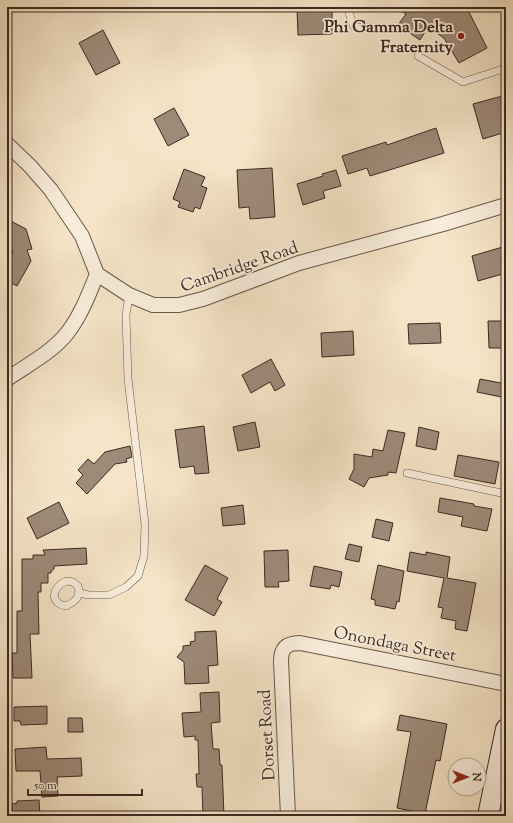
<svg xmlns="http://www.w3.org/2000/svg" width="513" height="823" viewBox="0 0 513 823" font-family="'Sorts Mill Goudy',serif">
<rect width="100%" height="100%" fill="#f5e4c7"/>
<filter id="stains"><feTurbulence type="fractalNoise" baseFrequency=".005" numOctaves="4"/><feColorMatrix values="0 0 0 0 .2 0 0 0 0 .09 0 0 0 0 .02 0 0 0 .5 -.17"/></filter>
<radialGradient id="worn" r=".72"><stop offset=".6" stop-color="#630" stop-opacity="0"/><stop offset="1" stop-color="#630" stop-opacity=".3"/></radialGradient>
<path fill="#9d8a78" stroke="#3d2922" d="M395,7H452L459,12L467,8L487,48L459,63L444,38L428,27L420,40L398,25L406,14Z
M332,8V34L298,35L297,9Z
M103,30L120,63L96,75L79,43Z
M506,95V132L483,139L473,104Z
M174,108L189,135L168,146L154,119Z
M436,128L444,153L370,176L367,168L348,174L342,156L386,142L387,145Z
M272,168L275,217L250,219L249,207L239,208L237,170Z
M184,169L205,177L201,186L207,188L200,209L195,207L193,212L178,207L180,202L173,199Z
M336,170L341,186L323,191L325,198L303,205L297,184L323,176L322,174Z
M7,219L26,229L32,249L27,250L31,261L17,286L7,281V262L13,251L7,247Z
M506,246V273L478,281L472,256Z
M488,321H506V348H489Z
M440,323L441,343L409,344L408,324Z
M353,331L354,355L322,357L321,333Z
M271,359L285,385L275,391L270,382L251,393L242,375Z
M480,379L506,384V398L477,392Z
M255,422L260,447L238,451L233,427Z
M204,426L209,473L195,474L194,466L180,468L175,430Z
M419,427L439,432L436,450L416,446Z
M388,430L405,433L396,473L388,472V475L369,478L364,487L349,479L354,469V454L372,457L373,449L383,451Z
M130,446L132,457L126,459L127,462L115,464L87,494L76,483L83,475L78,470L88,459L94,464L105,452Z
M458,455L499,462L495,484L454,476Z
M440,498L474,504V506L492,509L487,531L461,526L463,517L438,512Z
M59,502L69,523L37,539L27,518Z
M243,505L245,524L223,526L221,508Z
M376,519L393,523L389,541L372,537Z
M349,544L362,547L359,562L345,559Z
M86,548L87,564L54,566V569L51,571V573H48V583H41V592H38L39,634H30L32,678H13L12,653H17V611H22V559H33V555H45L43,550Z
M288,550L289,581L278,582L279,587H265L264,551Z
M410,552L426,555V552L450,557L447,578L476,583L467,631L455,629L456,621L441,618L443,608L438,607L444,578L407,571Z
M205,565L228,578L217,599L222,602L214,616L185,600Z
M378,565L404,571L399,602L397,601L395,609L375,605V600L371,599Z
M314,566L342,572L339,587L331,585L330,589L310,586Z
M216,631L218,665L208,666L209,683L185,684L184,662L177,657L183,650V646L191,645L190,642L195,641V632Z
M219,692L220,722L211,723L213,749H219L220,765H222L224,816H203L202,787H197L196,774H199L198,740H195V736L184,737L182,713L201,712L200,693Z
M47,706V724L21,725L20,721H14V707Z
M400,715L447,724L440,761L436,760L425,814L397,808L411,732L397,730Z
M68,718H82L83,732H68Z
M46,747L47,759L81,758L82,776L57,777L58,796L42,797L40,771H16L15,749Z
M39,800L40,816H13L12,804L17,803V801Z"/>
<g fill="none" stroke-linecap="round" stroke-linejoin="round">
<g stroke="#6b584b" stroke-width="8">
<path id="lane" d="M347,7L354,27L377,28
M418,56L463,82L506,68
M407,473L506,494
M66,581L73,582L78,586C81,597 76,601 66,606C49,603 52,588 66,581Z
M80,593L88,595H109L126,587L138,576L144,556L145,524L128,379L126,315L129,295"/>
</g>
<g stroke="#6b584b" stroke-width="16">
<path id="street" d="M7,144L30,166L51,190L82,236L97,274L129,295L153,305H179L203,299L299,263L443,224L506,205
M7,379C26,366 54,351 68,332C81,315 89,294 97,274
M288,816L281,661C281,648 286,643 300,643L506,684"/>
</g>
<g stroke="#3d2922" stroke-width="22">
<path id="secondary" d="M488,816L506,729"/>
</g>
<use href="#lane" stroke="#f8eddb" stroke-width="7"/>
<use href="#street" stroke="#f8eddb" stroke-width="14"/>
<use href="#secondary" stroke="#f8eddb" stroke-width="20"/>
</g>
<circle fill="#8f2418" stroke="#f8eddb" stroke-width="1.5" cx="461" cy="36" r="4"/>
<g text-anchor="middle" stroke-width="3.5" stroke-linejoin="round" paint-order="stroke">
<g font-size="17" font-weight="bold" fill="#3d2922" stroke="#f8eddb" text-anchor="end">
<text x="453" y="32">Phi Gamma Delta<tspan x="453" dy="20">Fraternity</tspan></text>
</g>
<g font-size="17" fill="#3d2922" stroke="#f8eddb">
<text transform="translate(239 266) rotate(-19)" y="6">Cambridge Road</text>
<text transform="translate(395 643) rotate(11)" y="6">Onondaga Street</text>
<text transform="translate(266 735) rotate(-93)" y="6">Dorset Road</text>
</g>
</g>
<rect width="513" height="823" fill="none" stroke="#f5e4c7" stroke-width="24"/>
<rect x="8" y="8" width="497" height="807" fill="none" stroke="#3d2922" stroke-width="2"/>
<rect x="12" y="12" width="489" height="799" fill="none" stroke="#3d2922"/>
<g transform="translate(467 777) rotate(90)"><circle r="19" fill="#f8eddb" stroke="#ad9f91"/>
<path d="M0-3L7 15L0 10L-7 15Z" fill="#8f2418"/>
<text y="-6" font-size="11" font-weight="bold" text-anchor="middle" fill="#3d2922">N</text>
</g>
<path d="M28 789v6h114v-6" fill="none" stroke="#3d2922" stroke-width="2"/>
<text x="34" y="789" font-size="12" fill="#3d2922" stroke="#f8eddb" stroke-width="3" paint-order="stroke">50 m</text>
<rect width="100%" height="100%" filter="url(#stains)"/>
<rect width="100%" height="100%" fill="url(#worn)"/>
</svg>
